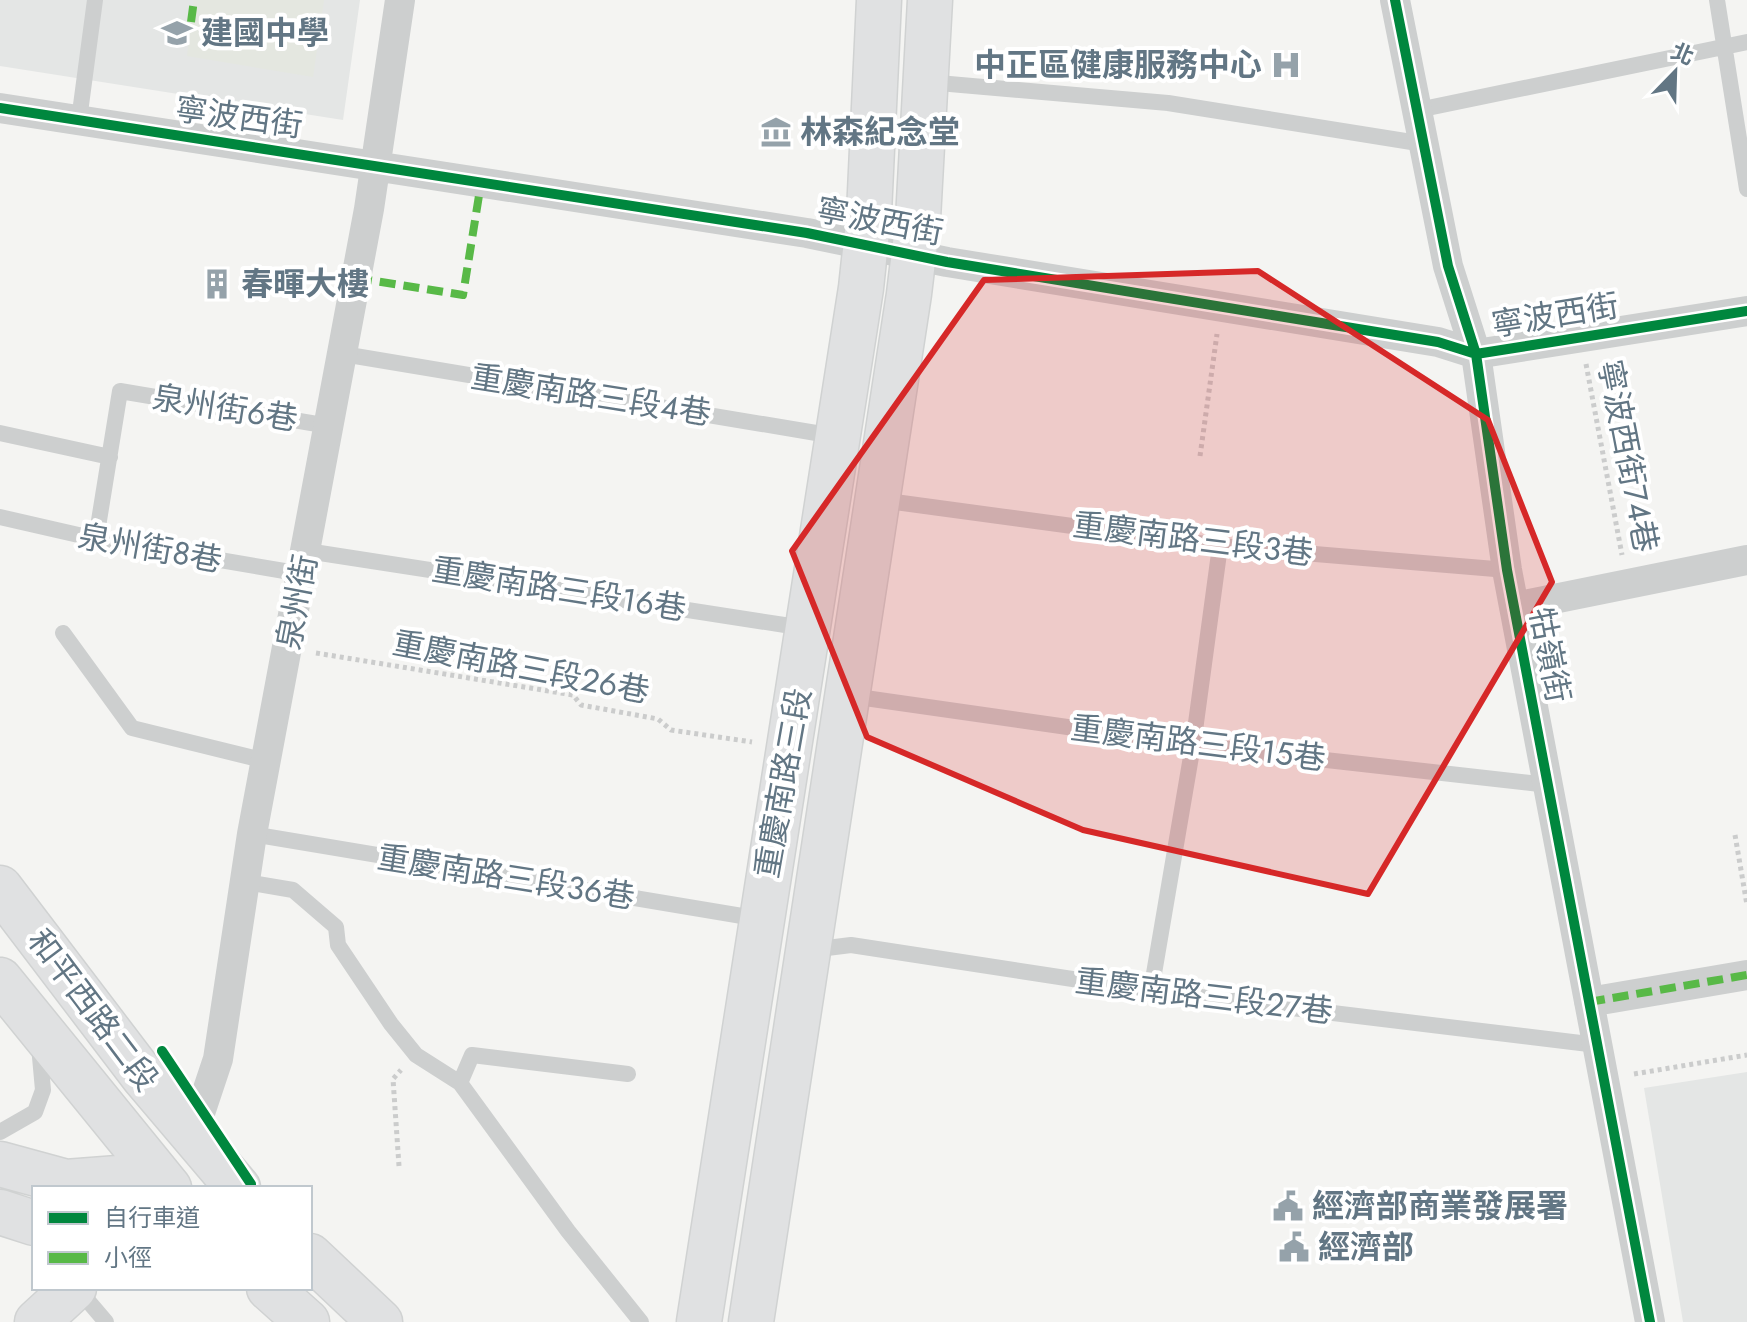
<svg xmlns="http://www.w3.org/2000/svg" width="1747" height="1322" viewBox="0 0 1747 1322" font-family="Jost,'Noto Sans TC',sans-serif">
<rect width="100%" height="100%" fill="#f4f4f2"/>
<path fill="#e4e6e5" d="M0,0H360L343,120L0,66Z
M1747,1072V1322H1683L1644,1088Z"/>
<path fill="#e4e7e0" d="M194,0H324L313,77L187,56Z"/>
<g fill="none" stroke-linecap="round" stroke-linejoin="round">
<g stroke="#d0d2d2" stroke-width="47">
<path id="secondary" d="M0,888L143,1076L238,1188
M0,980L169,1188
M0,1164L66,1182L157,1175
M0,1212L34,1223
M310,1256L380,1322
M269,1288L307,1322
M37,1322L74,1288
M699,1322L861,288L869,213L879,0
M751,1322L909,294L918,219L930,0"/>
</g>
<path stroke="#cbcccc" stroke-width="5" stroke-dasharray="4 4" stroke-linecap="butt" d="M1586,364L1622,555
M1200,456L1217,334
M316,653L573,695L581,705L658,719L671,730L752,742
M1735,835L1747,905
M1634,1074L1747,1055
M399,1166L393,1079L401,1070"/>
<path stroke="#cdcfcf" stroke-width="16" d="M1717,0L1747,189
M927,82L1168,103L1424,144
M1418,110L1747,42
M79,120L95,0
M343,354L834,436
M0,433L110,457
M880,500L1220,546L1507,570
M0,517L96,539L302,574
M96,539L120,391L329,426
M307,551L804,628
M63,633L132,728L266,761
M851,696L1193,745L1548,785
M252,834L760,919
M246,882L293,890L336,927L338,945L391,1024L416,1055L460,1083L568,1231L641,1322
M811,950L851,945L1151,991L1597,1045
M1151,991L1193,745L1220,546
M460,1083L472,1055L628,1074
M0,1132L35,1112L43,1090L39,1046
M77,1288L106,1322"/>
<path stroke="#cdcfcf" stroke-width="30" d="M1395,0L1448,266L1476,354L1507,570L1650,1322
M0,108L807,233L947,262L1438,342L1476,354L1747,311
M1514,607L1747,560
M1589,1002L1747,975
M187,1131L200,1113L218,1059L252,834L369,209L400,0"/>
<use href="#secondary" stroke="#e0e1e2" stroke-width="44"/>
<path stroke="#58b947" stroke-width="8" stroke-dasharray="16 8" stroke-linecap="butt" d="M191,22L194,0
M356,278L463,295L481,183
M1589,1002L1747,975"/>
<g stroke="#fff" stroke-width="15">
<path id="cycleway" d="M1395,0L1448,266L1476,354L1507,570L1650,1322
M0,108L807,233L947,262L1438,342L1476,354L1747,311
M162,1051L251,1184"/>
</g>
<use href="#cycleway" stroke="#00873e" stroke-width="10"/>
</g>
<path fill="#d62828" fill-opacity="0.2" stroke="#d62828" stroke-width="6" stroke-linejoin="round" d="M1258,271L1488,420L1552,582L1368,894L1083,830L867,737L792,551L984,280Z"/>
<defs>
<g id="school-bare" transform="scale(2.4)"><path d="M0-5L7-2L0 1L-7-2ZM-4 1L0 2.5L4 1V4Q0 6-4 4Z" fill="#95a2aa" stroke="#fff" stroke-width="2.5" paint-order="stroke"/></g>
<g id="hospital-bare" transform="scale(2.4)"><path d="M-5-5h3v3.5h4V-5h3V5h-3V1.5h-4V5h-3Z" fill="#95a2aa" stroke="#fff" stroke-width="2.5" paint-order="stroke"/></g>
<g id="museum-bare" transform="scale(2.4)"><path d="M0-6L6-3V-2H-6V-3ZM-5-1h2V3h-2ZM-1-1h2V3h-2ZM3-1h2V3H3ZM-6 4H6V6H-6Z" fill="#95a2aa" stroke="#fff" stroke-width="2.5" paint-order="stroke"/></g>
<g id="building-bare" transform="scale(2.4)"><path d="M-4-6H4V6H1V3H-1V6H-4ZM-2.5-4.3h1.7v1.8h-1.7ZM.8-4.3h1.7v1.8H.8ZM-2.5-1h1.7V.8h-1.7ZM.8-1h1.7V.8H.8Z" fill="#95a2aa" stroke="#fff" stroke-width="2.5" paint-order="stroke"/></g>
<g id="civic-bare" transform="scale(2.4)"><path d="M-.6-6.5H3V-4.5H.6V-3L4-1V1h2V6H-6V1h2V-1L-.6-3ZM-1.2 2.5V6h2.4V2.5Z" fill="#95a2aa" stroke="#fff" stroke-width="2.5" paint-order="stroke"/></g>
</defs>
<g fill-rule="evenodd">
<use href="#school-bare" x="177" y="33"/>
<use href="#hospital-bare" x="1286" y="65"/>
<use href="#museum-bare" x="776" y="132"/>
<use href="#building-bare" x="217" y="284"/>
<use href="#civic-bare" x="1288" y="1206"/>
<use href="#civic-bare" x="1294" y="1247"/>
</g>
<g text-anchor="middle" stroke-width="8" stroke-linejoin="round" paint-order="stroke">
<g font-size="32" font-weight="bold" fill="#627684" stroke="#fff" text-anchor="start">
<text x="201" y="44">建國中學</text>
<text x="1262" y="76" text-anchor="end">中正區健康服務中心</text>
<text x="800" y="143">林森紀念堂</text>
<text x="241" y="295">春暉大樓</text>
<text x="1312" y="1217">經濟部商業發展署</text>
<text x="1318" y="1258">經濟部</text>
</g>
<g font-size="32" fill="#627684" stroke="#fff">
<text transform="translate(239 117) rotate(8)" y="11">寧波西街</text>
<text transform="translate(880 221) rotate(11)" y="11">寧波西街</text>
<text transform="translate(1555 315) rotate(-9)" y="11">寧波西街</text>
<text transform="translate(591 395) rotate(9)" y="11">重慶南路三段4巷</text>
<text transform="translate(225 408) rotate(9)" y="11">泉州街6巷</text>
<text transform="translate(1628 456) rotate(79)" y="11">寧波西街74巷</text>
<text transform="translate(1193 539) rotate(7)" y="11">重慶南路三段3巷</text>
<text transform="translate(150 548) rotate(10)" y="11">泉州街8巷</text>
<text transform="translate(559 589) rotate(9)" y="11">重慶南路三段16巷</text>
<text transform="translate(297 602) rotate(-79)" y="11">泉州街</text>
<text transform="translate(1550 655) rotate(79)" y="11">牯嶺街</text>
<text transform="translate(521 667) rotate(11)" y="11">重慶南路三段26巷</text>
<text transform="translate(1198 743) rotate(7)" y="11">重慶南路三段15巷</text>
<text transform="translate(783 783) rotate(-80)" y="11">重慶南路三段</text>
<text transform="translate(506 877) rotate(9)" y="11">重慶南路三段36巷</text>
<text transform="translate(1204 996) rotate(7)" y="11">重慶南路三段27巷</text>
<text transform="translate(93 1010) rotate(53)" y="11">和平西路二段</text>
</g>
</g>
<rect x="32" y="1186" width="280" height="104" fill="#ffffff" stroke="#c0c8ce" stroke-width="2"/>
<rect x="48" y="1212" width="40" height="12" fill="#00873e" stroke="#c0c8ce" stroke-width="2"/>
<text x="104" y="1226" font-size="24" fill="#627684">自行車道</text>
<rect x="48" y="1252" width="40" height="12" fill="#58b947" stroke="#c0c8ce" stroke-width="2"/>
<text x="104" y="1266" font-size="24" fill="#627684">小徑</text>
<g transform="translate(1675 72) rotate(23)" stroke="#ffffff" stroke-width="6" paint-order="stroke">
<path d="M0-6L14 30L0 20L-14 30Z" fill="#627684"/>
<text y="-12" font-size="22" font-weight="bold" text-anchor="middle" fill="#627684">北</text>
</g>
</svg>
